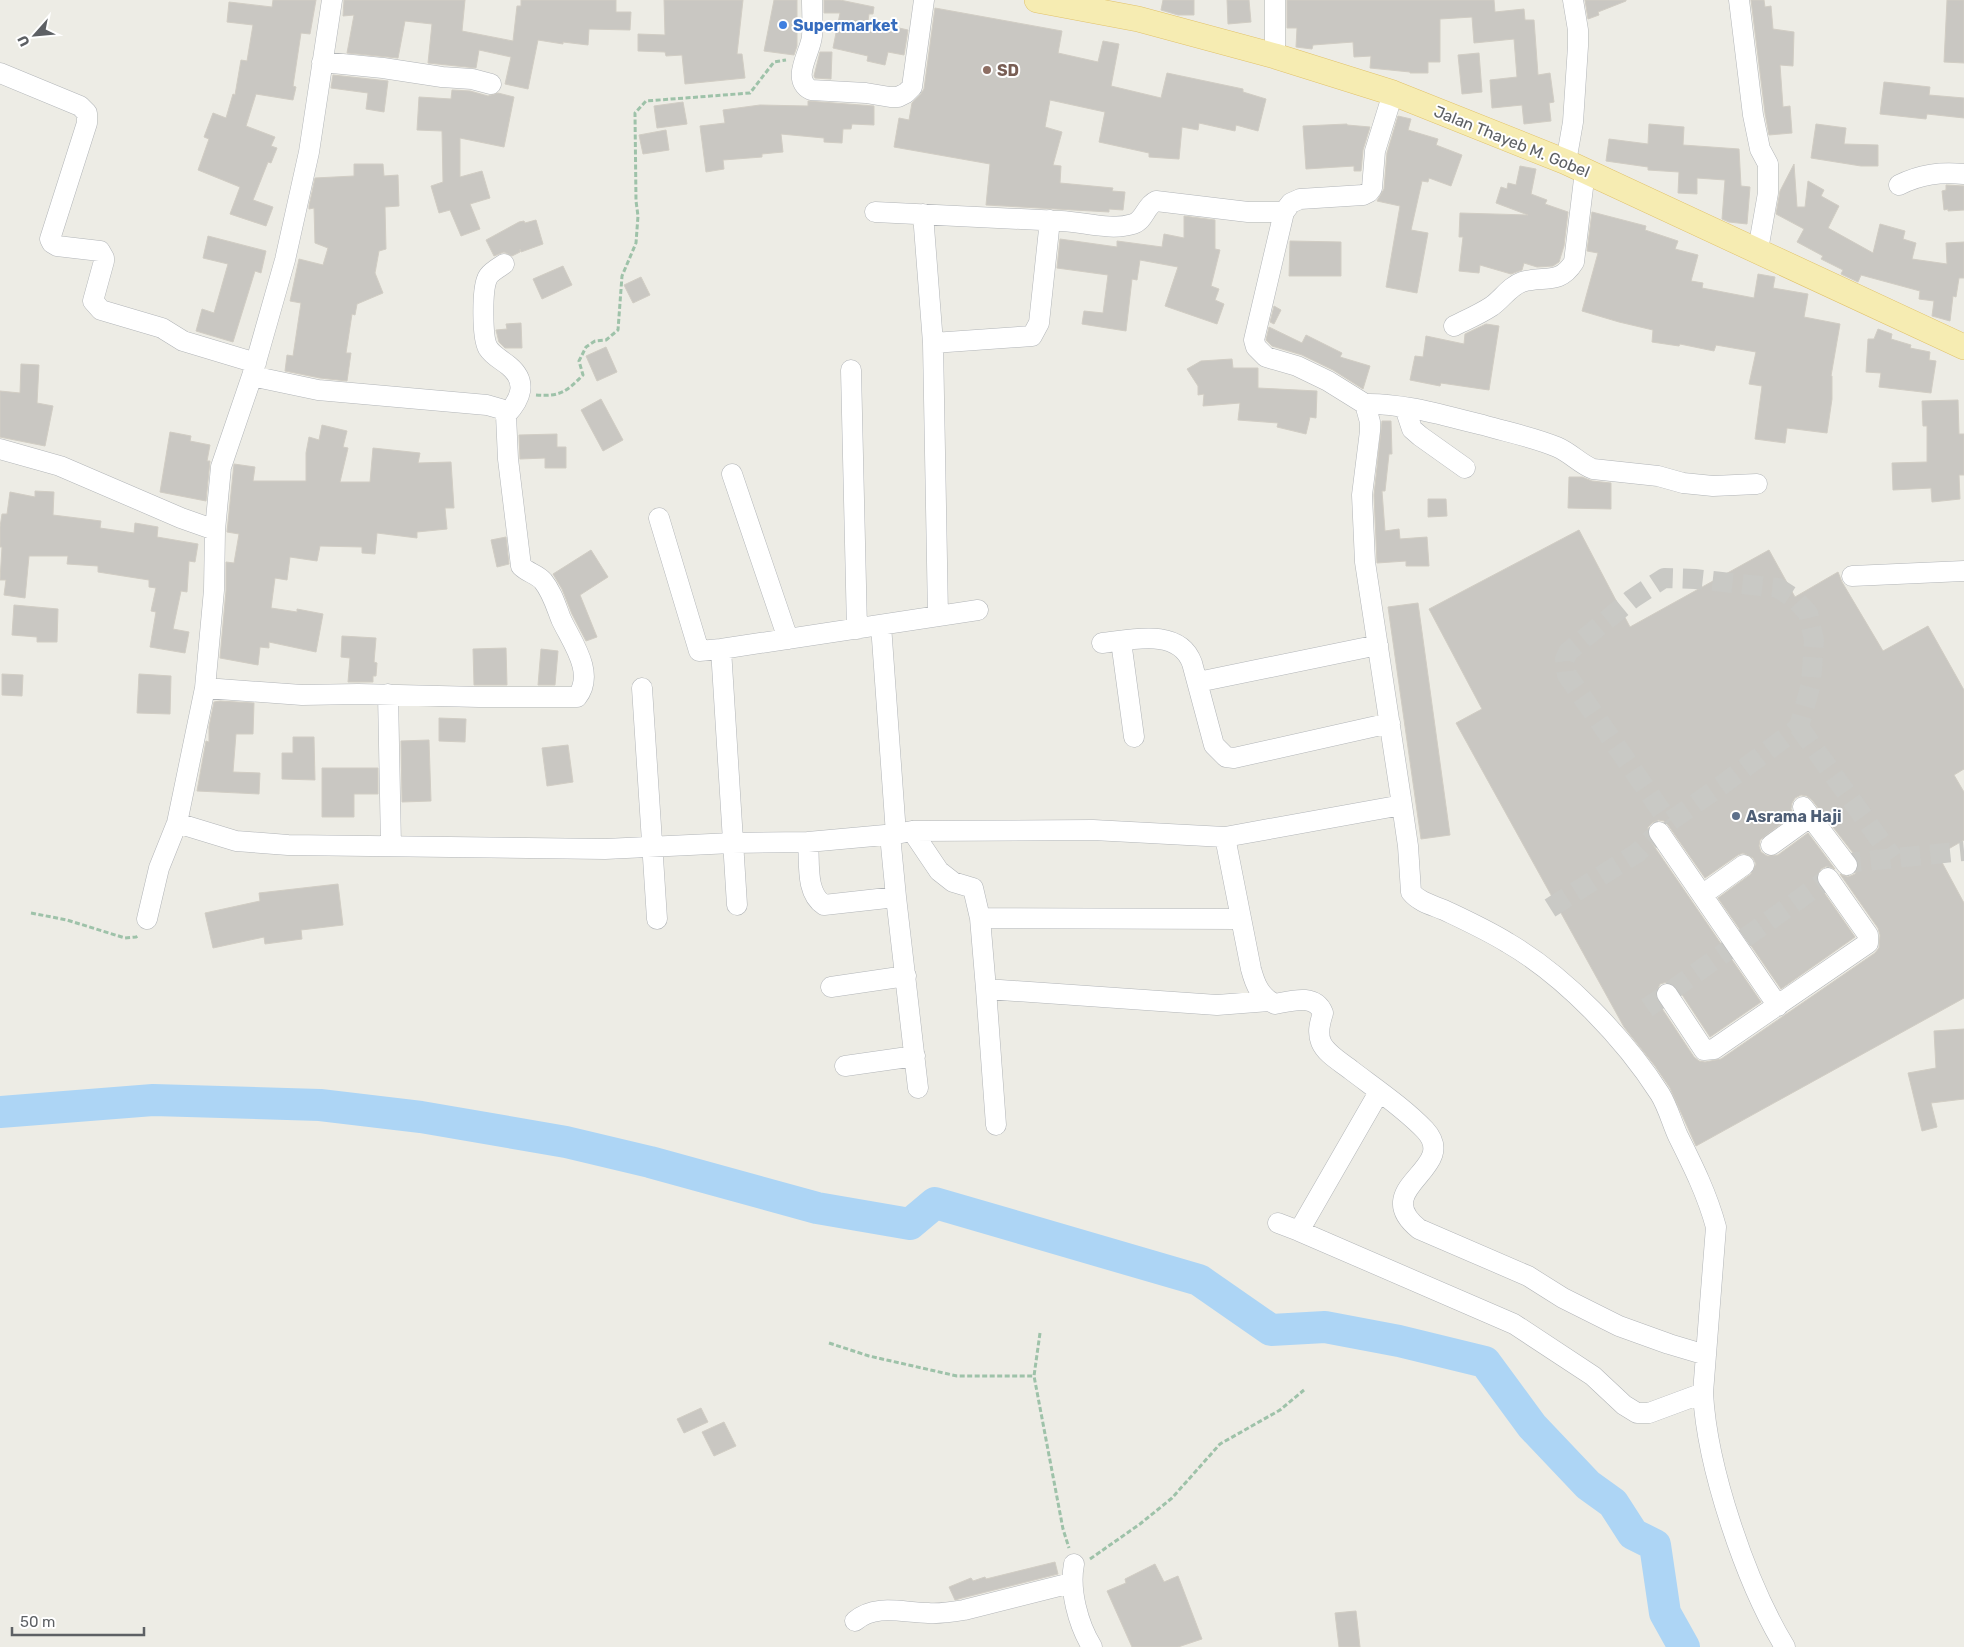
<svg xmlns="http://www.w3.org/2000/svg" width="1964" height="1647" viewBox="0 0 1964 1647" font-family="Rubik,sans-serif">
<rect width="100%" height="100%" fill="#edece5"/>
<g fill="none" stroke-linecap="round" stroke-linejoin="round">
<path stroke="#add5f5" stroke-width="32" d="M0,1112L153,1100L320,1105L421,1117L566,1142L650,1162L817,1208L910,1224L935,1203L1199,1280L1271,1330L1325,1327L1399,1341L1485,1362L1532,1426L1588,1485L1613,1503L1633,1534L1655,1545L1665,1613L1684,1647"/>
</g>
<path fill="#c9c7c2" stroke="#d1cdc4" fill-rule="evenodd" d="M273,0H316L310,34L301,33L293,86L296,87L293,100L256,94L246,126L275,137L271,146L277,148L271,163L268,162L253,200L273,207L266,226L230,214L240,187L198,170L209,139L204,137L213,113L226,118L233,94L235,95L241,60L247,61L253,25L227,22L229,2L272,7Z
M344,0H465L462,31L513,41L517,6H521V0H616V12H631L630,30L589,29L588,45L563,42V44L538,40L528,89L505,84L511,57L479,50L476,68L428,63L432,24L405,21L398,58L347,53L354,15L343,16Z
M664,0H743L737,54H742L745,78L685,84L682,55L666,56L665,52L638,51V34L665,35Z
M774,0H797V46L794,55L764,51Z
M824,0H840L874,7L873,14H869L868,21L908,30L904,55L888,52L885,65L867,61L868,56L833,48L840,13H824Z
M1163,0H1194V15H1178L1161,10Z
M1227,0H1249L1251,22L1228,24Z
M1287,0H1494L1495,12L1524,9L1525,20H1534L1538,75L1550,73L1554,102L1549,103L1551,121L1524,124L1522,105L1492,108L1490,80L1517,77L1514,39L1474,43L1472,17L1440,19V62H1428V73H1410V72L1370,68L1371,56L1354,57L1353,42L1313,45L1312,49L1296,47L1297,28H1287Z
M1585,0H1626V1L1598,12L1599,15L1588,19Z
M1751,0H1764L1765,7L1771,6L1773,29L1794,32L1793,66L1780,65L1783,107L1790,106L1792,133L1769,135L1765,113Z
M1947,0H1964V63L1944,62Z
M935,8L1062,31L1058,53L1098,62L1103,41L1119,44L1111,86L1161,98L1167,73L1243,89V92L1266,99L1258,131L1236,125L1235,131L1199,123L1198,130L1182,127L1179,159L1149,157V153L1099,142L1105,112L1050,100L1045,127L1062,132L1053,165L1061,166L1060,183L1113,188L1112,191L1125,192L1123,210L1109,209V212L986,205L990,164L894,147L899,118L909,120L912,103L920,95L924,89Z
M820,52H832L831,79L815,78L814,76Z
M1479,53L1482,92L1462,94L1458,55Z
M333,75L388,81L384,112L366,109L368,93L331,88Z
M1884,82L1930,87L1929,95L1964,98V118L1927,114L1926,119L1880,114Z
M452,90L470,91L488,96L498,93L514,97L504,147L460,138V177L482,171L490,198L470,204L480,229L461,236L450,210L439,213L431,186L443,182L442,131L417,130L419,97L451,99Z
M808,101L874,106V125L852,124L851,129H843L842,143L824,142V138L781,134L783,152L762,154V157L723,160L724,169L706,172L700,126L725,123L723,110L760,105L808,106Z
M683,102L687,124L657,128L654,106Z
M1398,116L1411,119L1408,130L1438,139L1436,145L1462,155L1451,186L1429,178L1428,182L1422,181L1411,230L1428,233L1417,293L1386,287L1400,206L1377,201L1384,189L1387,153Z
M1347,124V125L1370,127L1363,150L1361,171H1354V166L1306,169L1303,126Z
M1649,124L1684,127L1683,145L1739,149L1741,186L1750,187L1747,224L1729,222L1722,219L1725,180L1697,178V194L1678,193L1679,172L1648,170V167L1606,161L1609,139L1648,144Z
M1816,124L1846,128L1844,144L1878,145V166H1861L1811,158Z
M666,130L669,150L643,154L639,135Z
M354,164H383L384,176L398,175L399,206L385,207L386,249L379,251L375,273L383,293L357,304L355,315L352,314L346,353H351L347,381L320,378L285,371L287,355L293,356L301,303L290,301L299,259L323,265L328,248L315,243L314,208L309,209V206L315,178L354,176Z
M1794,164L1797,207H1805L1808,181L1824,190L1821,196L1839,206L1828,228L1873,253L1880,224L1905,231L1903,239L1916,243L1912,259L1947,264L1946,243L1964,242V278H1959L1956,297L1953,296L1950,321L1932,316L1934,301L1919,299L1920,291L1861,275L1858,282L1841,274L1843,270L1821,259L1823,256L1797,242L1804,229L1776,214L1780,191Z
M1520,166L1536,169L1531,194L1547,200L1545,204L1568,212L1564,246L1559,262L1553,266L1537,267L1524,263L1522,270L1511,274L1480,265L1479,273L1459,271L1463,237H1459L1460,213L1528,215L1496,203L1501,187L1507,189L1508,183L1516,185Z
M1946,185L1964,186V210L1948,211V209L1944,210L1942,191L1946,190Z
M1592,212L1646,226L1645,230L1678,241L1675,249L1698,255L1691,281L1703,283L1702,288L1754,298L1758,274L1775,277L1773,288L1808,294L1804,317L1840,324L1831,376H1832V399L1827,433L1787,428L1785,443L1755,439L1762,386L1749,384L1756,352L1716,345L1714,351L1680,344L1679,346L1652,342L1653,330L1619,322L1582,311L1598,253L1587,251Z
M1184,216L1215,220V249L1220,250L1211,286L1219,289L1215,300L1224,304L1217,324L1165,306L1178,267L1140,260L1137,280L1132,279L1126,331L1082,324L1084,311L1103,313L1108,275L1057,268L1060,239L1117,247V241L1162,247L1164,234L1184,238Z
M536,220L543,244L521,252L520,249V252L512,256L504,252L494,256L486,240L519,222L524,221L525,223Z
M208,236L266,251L261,273L255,271L233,342L196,331L202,309L214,313L228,264L203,258Z
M1290,241L1341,242V276H1289Z
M563,266L572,285L542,299L533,279Z
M641,277L650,295L633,303L624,285Z
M1274,306L1281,310L1274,324L1270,322Z
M521,323L522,348H505L499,342L496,330L507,329L506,324Z
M1486,324L1499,326L1489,390L1441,383L1440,386L1410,380L1415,356L1423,357L1426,336L1464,344L1465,334Z
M1269,327L1302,343L1306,335L1342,353L1340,357L1370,366L1363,389L1333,370L1302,355L1272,346L1266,340Z
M1878,329L1892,334L1891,339L1911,345L1910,348L1930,352L1929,360L1936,361L1931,393L1879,387L1881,373L1866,372L1868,339H1874Z
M606,347L617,372L597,381L586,356Z
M1232,359L1233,368H1258V388L1317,391L1316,418L1310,417L1306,434L1277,427L1278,423L1238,420L1240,403L1203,406L1204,394L1198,395V386L1187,369L1201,361Z
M21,364L39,365L37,403L53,406L45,446L0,437V391L20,393Z
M601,399L623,440L603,451L581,410Z
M1958,400L1959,434H1964V475H1959L1960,499L1932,502L1931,488L1893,490L1892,463L1927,462V426H1923L1922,401Z
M1382,421H1391L1392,454H1389L1385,491H1382L1385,531L1399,529L1400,539L1427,537L1429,566H1406V561L1377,563L1374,495Z
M322,425L347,431L343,447L348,448L340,482H370L373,448L420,453L418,463L451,462L454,508H445L447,529L417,532V538L377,533L375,554L362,553V547L320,546L317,561L290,557L287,580L275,578L271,608L297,612V609L323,614L316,652L269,642V648L260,647L258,665L220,658L226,591V562L234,563L239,534L227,532L234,464L255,467L253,481H306V453L309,437L319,440Z
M170,432L191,436L190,441L210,445L207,461H210L206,501L160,492Z
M557,434V447H566V468H545V458L520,459L519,435Z
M1569,477H1582L1592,481L1611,483V509L1568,508Z
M35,491L54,492L53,515L101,521L100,528L134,533L135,523L158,527L157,537L198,544L195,562L189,561L187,592L181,591L173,629L189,632L185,653L150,647L156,612L151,611L156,588L149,587V580L98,572V566L67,564L68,556H29L25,598L4,595L6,580H0L2,547H0V527L2,514H7L10,492L35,497Z
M1428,499H1446L1447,516L1428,517Z
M1579,530L1630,627L1769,550L1795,597L1838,572L1842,582L1883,651L1928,626L1964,690V769L1954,775L1964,792V840L1938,855L1964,903V998L1696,1146L1670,1088L1655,1066L1624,1027L1456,723L1482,709L1429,609ZM1801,795L1807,796L1812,800L1857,858L1858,869L1855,874L1848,877L1840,874L1878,928L1880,935L1879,948L1875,953L1721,1059L1705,1062L1699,1061L1694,1057L1657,1001L1655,994L1660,984L1667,982L1677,987L1710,1037L1761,1002L1649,839L1647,833L1648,827L1652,823L1658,820L1664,821L1668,825L1705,878L1738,855L1743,853L1753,858L1756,864L1751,874L1718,898L1781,989L1855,937L1818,884L1816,879L1821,869L1827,866L1835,869L1808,833L1778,855L1767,856L1761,852L1759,846L1760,840L1794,814L1791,809L1792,803L1795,798Z
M506,537L509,564L497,567L491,540Z
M591,550L608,577L580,595L597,637L586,641L572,614L562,589L553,574Z
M1418,603L1450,835L1421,839L1388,607Z
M14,605L58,609L57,642H37V637L12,635Z
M342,636L376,638L374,662L377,663L376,676H373V682H348L350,658L341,657Z
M506,648L507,685H474L473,649Z
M541,649L558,651L555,685H538Z
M2,674L23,675L22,696L2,695Z
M139,674L171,676L170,714L137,713Z
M220,701L254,703L253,734H236L233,772L260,773L259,794L197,791L206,741L209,742V727L214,702Z
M439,718L466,719L465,742L439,741Z
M293,737H314L315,780L282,779V753H293Z
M429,740L431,801L402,802L401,741Z
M568,745L573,782L547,786L542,748Z
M322,768H378V794H354V817H322Z
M338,884L343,925L301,930L302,939L265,944L264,937L213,948L205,913L260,901L259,893Z
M1964,1029V1099L1931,1103L1937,1127L1922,1131L1908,1073L1936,1068L1934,1031Z
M701,1408L708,1422L684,1433L677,1419Z
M724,1422L736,1446L714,1456L702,1432Z
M1055,1562L1058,1574L962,1598L955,1600L949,1587L971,1578L973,1581L985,1577L986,1579Z
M1155,1564L1164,1582L1178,1576L1202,1639L1178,1647H1132L1107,1591L1126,1583L1125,1579Z
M1356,1611L1360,1647H1339L1335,1613Z"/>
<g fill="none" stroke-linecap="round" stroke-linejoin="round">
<path stroke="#c9c9c5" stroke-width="20" stroke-dasharray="20 10" stroke-linecap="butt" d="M1799,727L1893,858
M1550,908L1637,853L1669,822L1722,785L1799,727L1811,684L1814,640L1808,613L1795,599L1778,588L1695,579L1664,578L1632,599L1568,652L1565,659L1567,675L1669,822
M1647,1008L1847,865L1856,862L1964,851"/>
<g stroke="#b2b5b8" stroke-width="21">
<path id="minor" d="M812,0C812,12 813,24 812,36C811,52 790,79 811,90L866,93L890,97H898L906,93L912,87L924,0
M1275,0V56
M1739,0L1753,115L1760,149L1768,164V193L1758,250
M322,62L383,68L442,77L472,79L491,84
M0,73L80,106L87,113V123L50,239L52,243L57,246L100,251L104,258V261L93,301L101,310L162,328L183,341L256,363
M1566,162L1573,122L1578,46V30L1573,0
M1899,185C1921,174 1940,172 1964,174
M875,212C937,215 999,218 1061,221C1084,222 1111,231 1133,224C1145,220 1145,206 1156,201L1248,212H1284L1254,340L1256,347L1266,357L1297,366L1328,381L1365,404L1370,422V431L1362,495L1365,562L1402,805L1408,846L1411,892C1419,902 1432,905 1444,910C1465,920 1487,930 1508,943C1565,976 1625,1039 1660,1094C1668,1107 1672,1123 1678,1136C1693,1166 1707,1194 1716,1227L1703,1393C1707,1468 1746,1583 1785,1647
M1284,212L1291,203L1300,199L1363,195L1369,192L1372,188L1375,151L1393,93
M923,214L933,343L938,616
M504,264C498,268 489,273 487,279C482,291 482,338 488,348C493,356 502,360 509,366C528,382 521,399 506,415
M1454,326C1466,320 1480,314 1492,306C1502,299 1510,286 1522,282C1544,275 1559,286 1574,262L1585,171
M933,343L1032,336L1039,323L1050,220
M851,370L857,629
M1365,404C1404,403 1445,416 1483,425C1507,432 1533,437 1557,447C1571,453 1580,464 1593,469L1658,476L1683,483L1713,486L1757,484
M1405,408L1412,429L1420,436L1465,468
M0,449L60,466L181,518L215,530
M732,474L788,639
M659,518L699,651L721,649L978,610
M1852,576L1964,571
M881,625L896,834
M1121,641L1134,737
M1102,643C1130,640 1179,627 1192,663L1214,745L1226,757L1234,758L1390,723
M721,649L737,905
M1198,682L1378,645
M205,688L302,695L358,694L479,697H577C596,673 571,641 561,619C556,606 552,592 543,581C537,574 528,573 521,566L508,459L506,415L501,409L487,405L318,390L252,376
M642,688L657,919
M388,694L391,846
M1803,807L1847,865
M177,823L236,841L288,845L605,849L732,843L808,842L896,834L912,831L1093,830L1225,837L1251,969C1255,984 1260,997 1275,1004C1291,1001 1315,993 1323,1013C1320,1022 1317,1032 1321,1042C1326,1054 1341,1062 1351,1070C1376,1089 1404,1108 1425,1130C1461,1169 1367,1187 1419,1229L1528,1276L1563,1298L1619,1326L1669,1344L1706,1355
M912,831L939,871L953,882L973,888L980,918
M1659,832L1778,1006
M890,835L896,897L918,1088
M1225,837L1402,805
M808,842C810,862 805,893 824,905L896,897
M1771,845L1810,817
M1702,895L1744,865
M147,919L159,868L177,823L205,688L214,590L215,530L221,467L252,376L285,260L309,152L332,0
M831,987L906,976
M986,989L980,918L1240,919
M1667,994L1704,1050L1714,1049L1868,943V935L1828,878
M845,1066L915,1056
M1379,1092L1299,1231L1514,1324L1593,1376L1624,1405L1637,1413H1649L1703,1393
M996,1125L986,989L1217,1005L1269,1001
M1278,1223L1299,1231
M1074,1564C1069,1590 1078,1624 1092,1647
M855,1621C876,1603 904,1613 928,1613C940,1614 952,1612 964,1610L1071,1583"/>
</g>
<g stroke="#e1c26a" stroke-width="26">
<path id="major" d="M1037,0L1138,19L1275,56L1393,93L1566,162L1964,347"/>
</g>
<path stroke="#9ec2a9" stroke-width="3" stroke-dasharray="5 2.5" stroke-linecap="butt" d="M536,395C561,397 567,391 583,375L579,361L586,347L595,341L606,340L618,330L622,276L636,243L638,216L636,201L635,113L646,101L750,93L774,62L786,60
M31,913L67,920L125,938L136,937L139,935
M1040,1333L1034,1376L1063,1529L1069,1548
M829,1343L869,1356L957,1376H1034
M1090,1559L1140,1524L1172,1498L1220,1444L1280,1410L1304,1390"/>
<use href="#minor" stroke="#fff" stroke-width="20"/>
<use href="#major" stroke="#f6ecb2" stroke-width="25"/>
</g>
<circle fill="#3f7fe0" stroke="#fff" stroke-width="2" cx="783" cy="25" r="5"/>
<circle fill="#8d6e63" stroke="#fff" stroke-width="2" cx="987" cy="70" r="5"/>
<circle fill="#5c6f8a" stroke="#fff" stroke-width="2" cx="1736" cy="816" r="5"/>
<g text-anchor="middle" stroke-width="4" stroke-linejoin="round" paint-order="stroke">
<g font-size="16" font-weight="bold" fill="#366cbe" stroke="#fff" text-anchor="start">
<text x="793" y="31">Supermarket</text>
</g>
<g font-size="16" font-weight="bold" fill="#785e54" stroke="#fff" text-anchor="start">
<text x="997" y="76">SD</text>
</g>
<g font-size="16" fill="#5d6064" stroke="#fff">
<text transform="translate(1512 141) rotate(22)" y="6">Jalan Thayeb M. Gobel</text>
</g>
<g font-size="16" font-weight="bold" fill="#4e5e75" stroke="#fff" text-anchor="start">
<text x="1746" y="822">Asrama Haji</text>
</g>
</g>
<g transform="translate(35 35) rotate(243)" stroke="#ffffff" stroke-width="4" paint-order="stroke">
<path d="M0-4L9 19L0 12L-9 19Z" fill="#5d6064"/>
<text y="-8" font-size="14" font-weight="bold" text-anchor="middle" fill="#5d6064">U</text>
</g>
<path d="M12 1627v8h132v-8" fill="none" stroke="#5d6064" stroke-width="2.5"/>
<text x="20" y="1627" font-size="15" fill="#5d6064" stroke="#ffffff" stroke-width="4" paint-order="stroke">50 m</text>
</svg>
